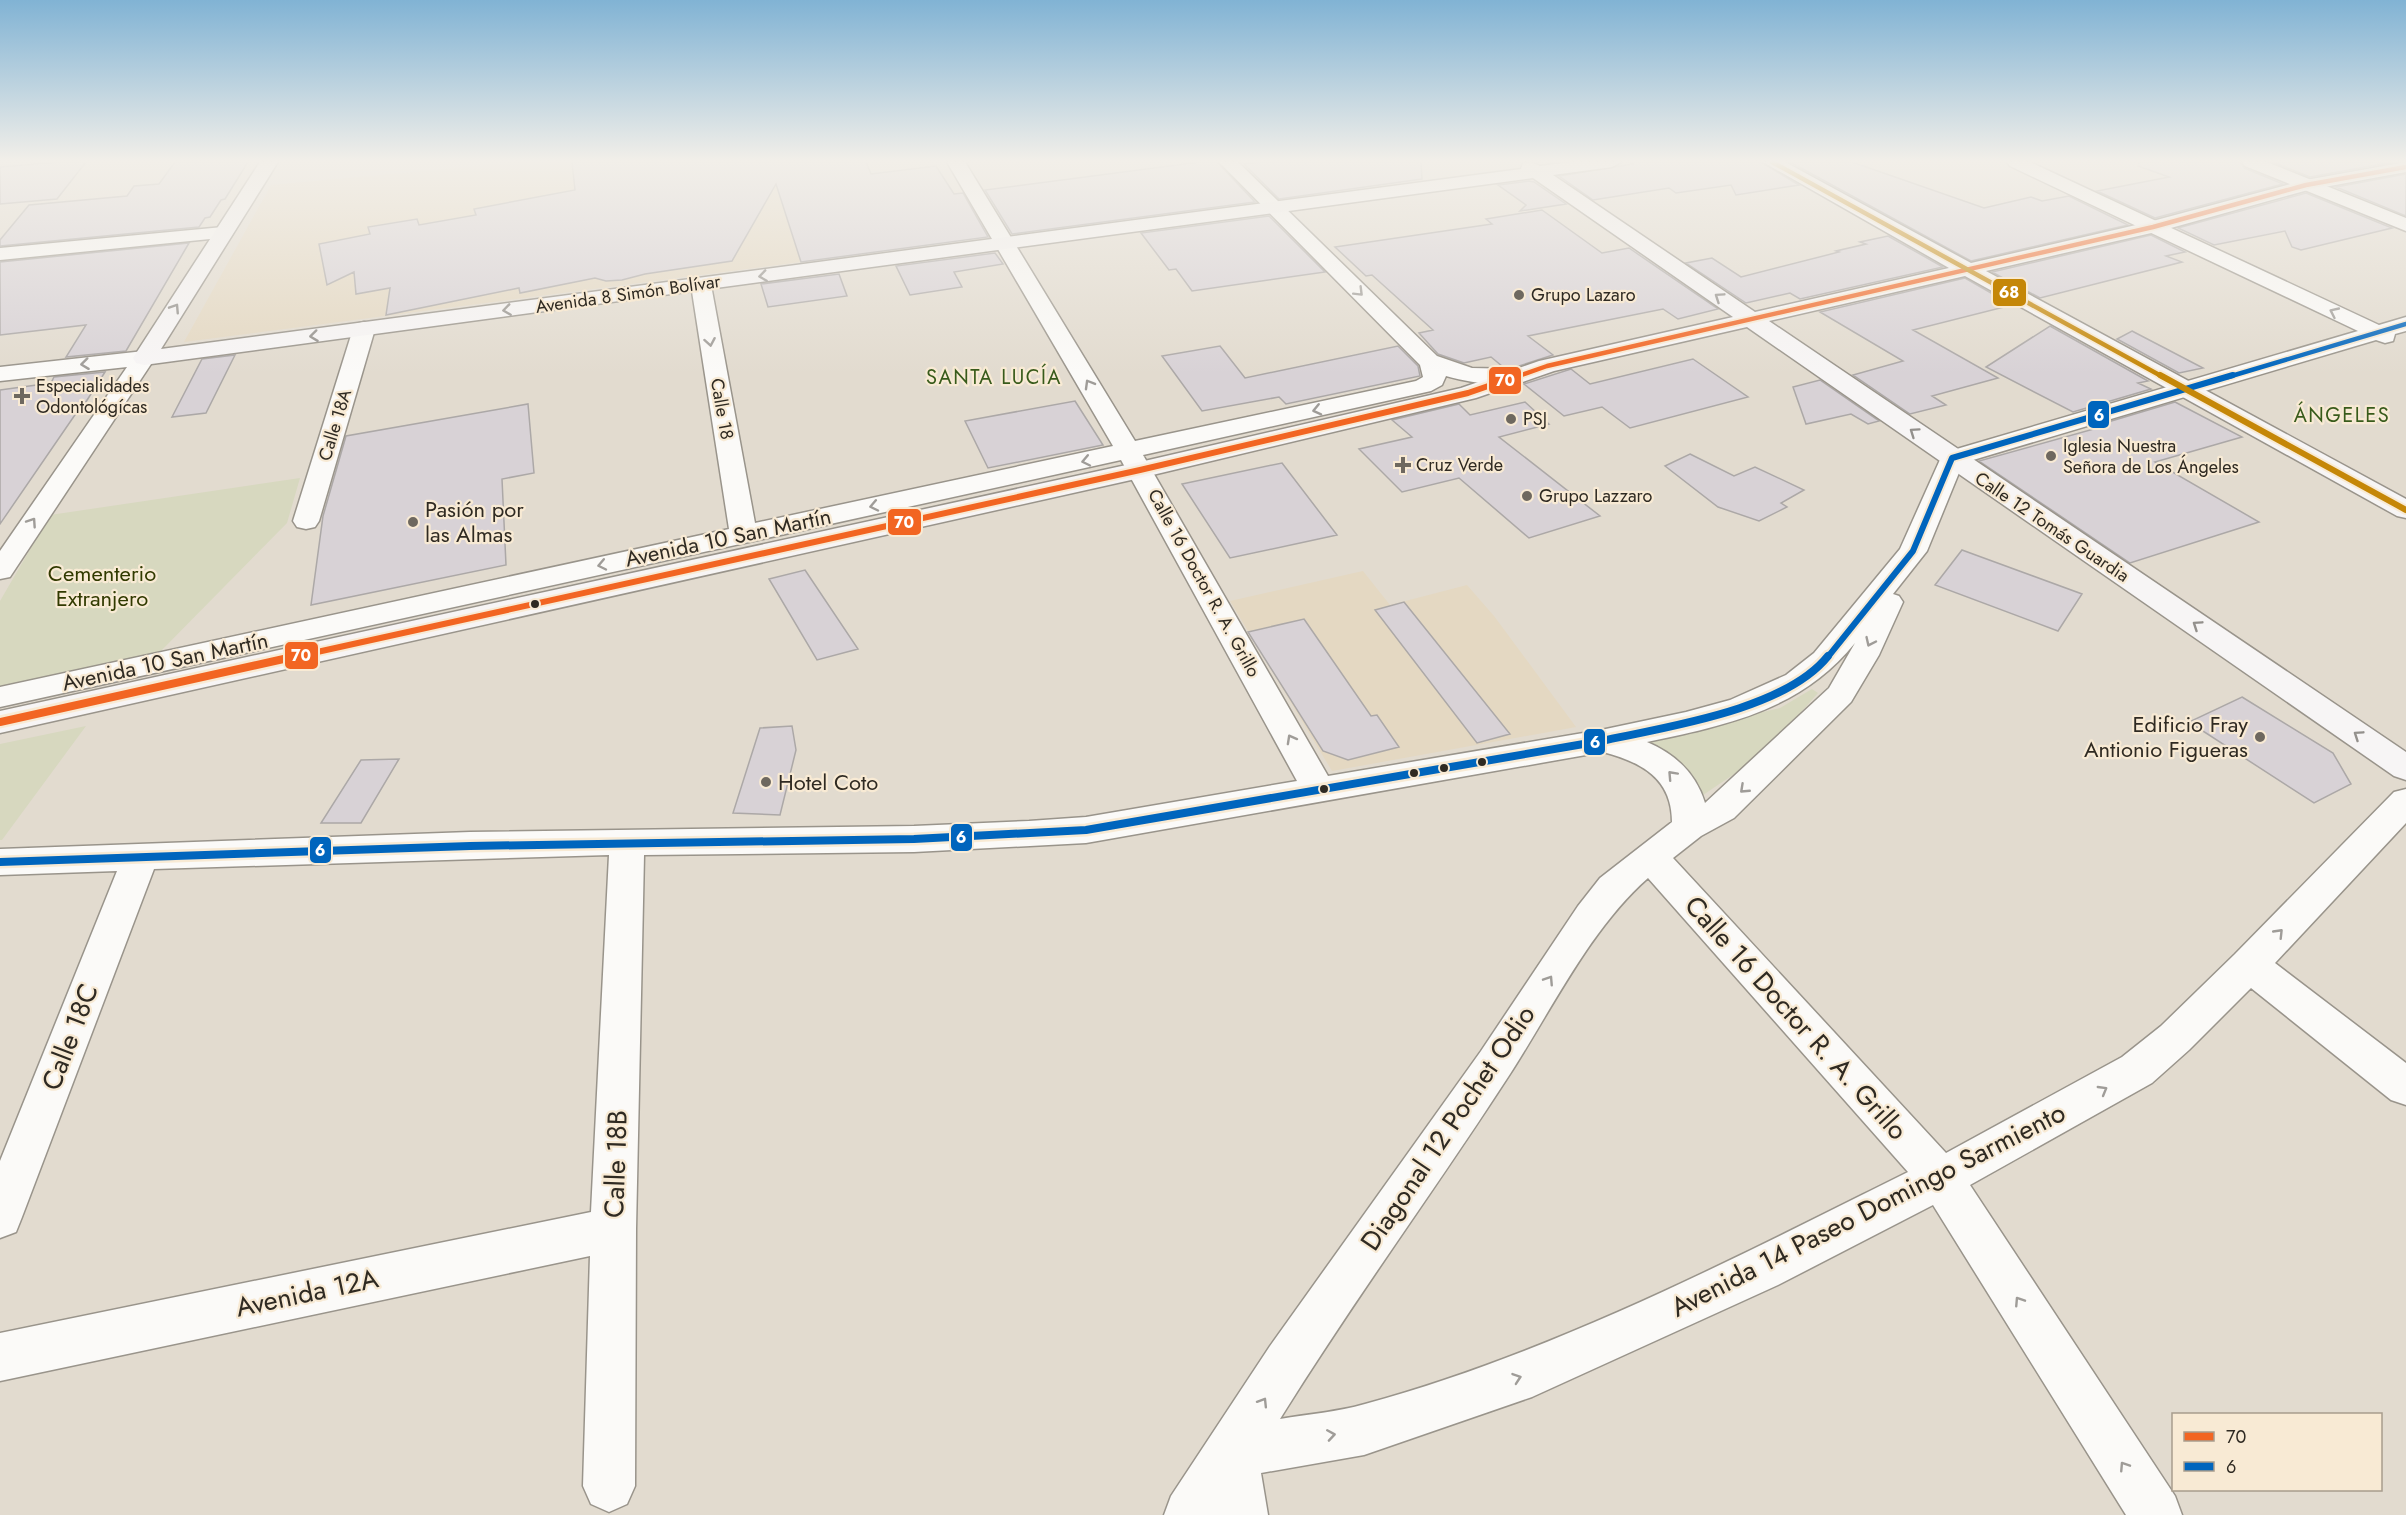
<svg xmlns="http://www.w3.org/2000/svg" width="2406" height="1515" viewBox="0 0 2406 1515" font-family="Jost,sans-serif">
<rect width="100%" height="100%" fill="#e2dbcf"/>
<path fill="#e4d8c2" d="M521,162H771L801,262L184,342L271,185Z
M1363,571L1390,605L1467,585L1494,616L1576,727L1332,771L1230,601Z"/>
<path fill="#d7d8bf" d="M300,478L287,523L159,653L0,686V601L50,515Z
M1812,689L1818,693L1764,754L1703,795L1698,787L1636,742L1780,708Z
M86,726L2,840H0V744Z"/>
<path fill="#d8d2d6" stroke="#aca8a7" stroke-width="1.5" d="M60,162H86L57,199L0,204V167Z
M175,162H248L225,199L221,200L210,217L205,218L199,227L0,246V240L29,205L127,196L134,186L159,184Z
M572,162H866L871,174L936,166L954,194L963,193L988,237L801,262L776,184L732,261L645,274L622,280L606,281L595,278L520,293L519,288L386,315L390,288L356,294L354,272L327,285L319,244L370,234L368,227L417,219L419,225L476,215L474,209L575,190Z
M1200,162H1217L1255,202L1012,234L985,190Z
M1261,162H1421L1422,179L1279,199L1244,164Z
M1629,162H1761L1799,185L1736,195L1731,185L1676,193L1669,188L1593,200L1559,176L1633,164Z
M1790,162H1852L1984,208L2031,197L2042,201L2069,196L2128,225L1971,261Z
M2139,162H2240L2244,168L2283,184L2155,218L2097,191L2169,177L2138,166Z
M2273,162H2393L2310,177Z
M2406,174V216L2336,187Z
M1529,181L1534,182L1566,204L1520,211L1526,205L1498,185Z
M2306,193L2392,228L2301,250L2292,247L2285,231L2214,245L2178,228Z
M1542,210L1602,253L1629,248L1718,309L1678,319L1663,309L1528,336L1553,355L1516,367L1502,366L1491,357L1464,363L1438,354L1419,333L1433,330L1372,275L1366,276L1335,247L1492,224L1486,219Z
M1269,216L1325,272L1192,291L1176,269L1169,270L1141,233Z
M2151,235L2185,252L2166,256L2182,262L2040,298L1992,272Z
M1888,236L1943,267L1800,299L1790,293L1746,303L1686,263L1712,258L1741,277L1839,252L1836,251L1866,244L1860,242Z
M189,243L126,351L66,357L86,325L0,335V262Z
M995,253L1003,264L954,272L962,287L910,295L896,266Z
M839,274L847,296L768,307L761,284Z
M1965,278L2012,305L1913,330L1998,378L1932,396L1946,405L1910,414L1853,375L1903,361L1820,312Z
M2050,326L2148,381L2138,383L2151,389L2073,412L1986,367Z
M2132,331L2203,368L2179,373L2117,339Z
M1220,346L1245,378L1398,346L1418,366L1420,376L1286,404L1279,397L1202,411L1162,356Z
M235,355L206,413L172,417L202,359Z
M1693,359L1748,397L1630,428L1602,407L1564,416L1524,384L1571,369L1590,384Z
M105,372L82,408L79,409L0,524V390L51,383L54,377Z
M1820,380L1879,421L1868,424L1851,414L1806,424L1793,387Z
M1075,401L1103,445L988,468L965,421Z
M1525,402L1549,424L1499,437L1600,516L1529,538L1459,478L1402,492L1359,449L1412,437L1392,420L1459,404L1470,415Z
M2175,402L2242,437L2155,462L2259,522L2130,563L1979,461L2101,427L2098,425Z
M528,404L534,473L502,479L506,565L311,605L323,516L346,436Z
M1690,454L1734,476L1755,467L1804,490L1781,503L1787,507L1759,521L1718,507L1665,466Z
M1282,463L1337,535L1230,558L1182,484Z
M1962,550L2082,594L2058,631L1935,585Z
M805,570L858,649L817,660L769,579Z
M1404,602L1510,734L1477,743L1375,610Z
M1304,619L1371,716L1377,715L1399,747L1348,760L1323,751L1248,632Z
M2242,697L2333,753L2351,784L2314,803L2189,722Z
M792,726L796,750L780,815L733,813L760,728Z
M399,759L361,823H321L361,760Z"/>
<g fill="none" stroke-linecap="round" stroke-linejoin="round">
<g stroke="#99948b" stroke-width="3">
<path id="street" d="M947,162H965L1135,441L1416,381L1423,377L1420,365L1219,162H1238L1437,356L1472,368L1517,369L1525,371L1529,376L1525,381C1500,387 1471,383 1446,376L1442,385L1431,391L1143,455L1328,776L1601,730L1686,712L1730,700L1786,675L1814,653L1900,549L1943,453L2358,331L2010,166L2007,162H2030L2379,325L2406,317V331L2395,334L2393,341L2385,343L2376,340L1963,463L1927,551L1893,594L1899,596L1903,602L1879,655L1851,702L1734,818L1701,836L1673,858L1946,1153L2122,1057L2161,1026L2235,954L2394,792L2406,789V823L2275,963L2406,1063V1105L2391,1100L2251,988L2189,1050L2152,1083L1970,1185L2175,1496L2182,1515H2126L1933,1205L1778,1285L1532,1397L1364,1455L1261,1473L1268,1515H1164L1171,1496L1270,1346L1481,1051L1578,906L1600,878L1672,822C1672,778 1641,762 1603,752L1086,843L914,852L644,855L636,1229L635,1486L627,1504L609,1512L591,1504L583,1486L590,1256L0,1381V1333L591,1212L609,855L154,869L22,1217L16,1232L0,1238V1161L117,871L0,875V849L470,832L914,826L1029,821L1086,817L1297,781L1121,460L0,707V687L729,529L691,285L694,281H708L711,285L755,523L1113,446ZM1855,643L1829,688L1705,803C1696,773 1675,754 1647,742C1727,725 1801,710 1855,643ZM1648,878L1908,1172C1733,1259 1555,1352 1365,1404C1338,1412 1308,1414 1280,1419C1353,1301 1435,1190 1510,1074C1552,1009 1590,929 1648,878Z
M2242,162H2267L2406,218V231L2245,166Z
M223,227L233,233L230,237L0,260V248Z
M364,322L372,324L375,329L319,521L315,527L306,529L297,527L293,521L353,329L356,324Z
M144,351L152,353L155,358L10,577L0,579V551L127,367L0,381V367Z"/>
</g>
<g stroke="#99948b" stroke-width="3">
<path id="secondary" d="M260,162H278L161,349L1521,169L1523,163L1531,162L1540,166L1571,162H1621L1612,167L1553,175L1755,312L1949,268L1763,162H1785L1971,263L2149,222L2306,180L2406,162V172L2308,190L2160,231L1986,271L2406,499V518L2397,516L1965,276L1769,321L2406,752V780L2394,776L1747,327L1554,371L1476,398L1140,478L0,733V711L1140,462L1461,388L1539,361L1733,317L1533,178L144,365L136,363L133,358Z"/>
</g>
<use href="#street" fill="#fbfaf8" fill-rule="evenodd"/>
<use href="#secondary" fill="#f7f5f5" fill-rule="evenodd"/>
<g stroke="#f8ead4" stroke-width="8">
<path id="bus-1-far2" d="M1516,377L1547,366L2153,227L2306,185L2406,167"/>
</g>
<g stroke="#f8ead4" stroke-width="10">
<path id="bus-1-far1" d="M290,658L1140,470L1468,393L1520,375"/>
</g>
<g stroke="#f8ead4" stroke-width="13">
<path id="bus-1" d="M0,722L297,656"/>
</g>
<g stroke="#f8ead4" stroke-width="8">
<path id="bus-2-far2" d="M2228,377L2406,324"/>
</g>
<g stroke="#f8ead4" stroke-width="10">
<path id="bus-2-far1" d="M1827,658L1913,551L1952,458L2233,375"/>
</g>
<g stroke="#f8ead4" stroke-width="13">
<path id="bus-2" d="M0,862L470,846L914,839L1086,830L1601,741C1666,727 1785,710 1828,656"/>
</g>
<g stroke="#f8ead4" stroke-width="8">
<path id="bus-3-far1" d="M1772,162L2163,377"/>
</g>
<g stroke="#f8ead4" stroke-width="10">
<path id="bus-3" d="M2160,375L2406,510"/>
</g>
<use href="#bus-1-far2" stroke="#f26522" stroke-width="4.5"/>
<use href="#bus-1-far1" stroke="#f26522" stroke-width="6"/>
<use href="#bus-1" stroke="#f26522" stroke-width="8"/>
<use href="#bus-2-far2" stroke="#0065bd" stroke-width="4.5"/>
<use href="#bus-2-far1" stroke="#0065bd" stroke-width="6"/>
<use href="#bus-2" stroke="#0065bd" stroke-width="8"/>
<use href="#bus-3-far1" stroke="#c58708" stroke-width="4.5"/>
<use href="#bus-3" stroke="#c58708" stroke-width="6"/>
</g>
<defs><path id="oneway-chevron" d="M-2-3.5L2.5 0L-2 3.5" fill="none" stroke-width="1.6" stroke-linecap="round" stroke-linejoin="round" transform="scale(1.5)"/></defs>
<g stroke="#93908c">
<use href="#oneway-chevron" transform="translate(763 276) rotate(172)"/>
<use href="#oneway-chevron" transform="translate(1719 297) rotate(-146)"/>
<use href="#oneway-chevron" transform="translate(175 308) rotate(-57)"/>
<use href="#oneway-chevron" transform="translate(507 310) rotate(172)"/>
<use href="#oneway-chevron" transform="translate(314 336) rotate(173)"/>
<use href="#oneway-chevron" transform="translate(1914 432) rotate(-145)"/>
<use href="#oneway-chevron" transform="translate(2197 625) rotate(-146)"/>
<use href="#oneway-chevron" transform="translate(2358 735) rotate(-146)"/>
</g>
<g stroke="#9f9c98">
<use href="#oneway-chevron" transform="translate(1359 292) rotate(45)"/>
<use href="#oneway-chevron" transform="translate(2334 312) rotate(-155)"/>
<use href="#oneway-chevron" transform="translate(710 342) rotate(80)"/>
<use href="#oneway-chevron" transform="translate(85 364) rotate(173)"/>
<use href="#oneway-chevron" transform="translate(1089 384) rotate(-120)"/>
<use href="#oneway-chevron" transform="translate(1317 410) rotate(167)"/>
<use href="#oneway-chevron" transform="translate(1086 461) rotate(168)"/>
<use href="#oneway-chevron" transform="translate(874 506) rotate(168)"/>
<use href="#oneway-chevron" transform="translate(32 522) rotate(-56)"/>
<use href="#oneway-chevron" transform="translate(602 565) rotate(168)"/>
<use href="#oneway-chevron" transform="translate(1870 642) rotate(115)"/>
<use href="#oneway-chevron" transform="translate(1291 739) rotate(-119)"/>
<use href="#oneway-chevron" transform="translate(1672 775) rotate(-133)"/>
<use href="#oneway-chevron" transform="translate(1744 789) rotate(137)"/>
<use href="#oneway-chevron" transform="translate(2279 933) rotate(-46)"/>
<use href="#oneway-chevron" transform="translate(1549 980) rotate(-57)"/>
<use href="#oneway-chevron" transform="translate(2103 1090) rotate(-30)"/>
<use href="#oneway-chevron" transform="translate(2019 1301) rotate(-123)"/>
<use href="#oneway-chevron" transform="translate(1517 1378) rotate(-19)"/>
<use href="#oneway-chevron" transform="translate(1263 1402) rotate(-58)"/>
<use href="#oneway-chevron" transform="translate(1331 1435) rotate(-9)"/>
<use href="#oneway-chevron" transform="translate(2124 1466) rotate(-123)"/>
</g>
<linearGradient id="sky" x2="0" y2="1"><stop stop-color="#81b3d4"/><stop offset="0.43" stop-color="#f2efe9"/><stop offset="1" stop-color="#f2efe9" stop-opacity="0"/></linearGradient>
<rect width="2406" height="374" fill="url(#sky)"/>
<g fill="#6e685f" stroke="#f8ead4" stroke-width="2">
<circle cx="1519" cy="295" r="6"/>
<path d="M19 387h6v6h6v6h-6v6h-6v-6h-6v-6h6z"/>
<circle cx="1511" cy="419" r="6"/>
<circle cx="2051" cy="456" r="6"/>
<path d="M1400 456h6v6h6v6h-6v6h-6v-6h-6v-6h6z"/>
<circle cx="1527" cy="496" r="6"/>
<circle cx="413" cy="522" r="6"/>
<circle cx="2260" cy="737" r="6"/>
<circle cx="766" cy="782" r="6"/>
</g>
<g fill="#2f2a22" stroke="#f8ead4" stroke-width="2">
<circle cx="535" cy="604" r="5"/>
<circle cx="1482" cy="762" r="5"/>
<circle cx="1444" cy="768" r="5"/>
<circle cx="1414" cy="773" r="5"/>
<circle cx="1324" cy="789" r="5"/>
</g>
<g text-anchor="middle" stroke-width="4.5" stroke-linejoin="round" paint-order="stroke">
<g font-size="18" fill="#2f2a22" stroke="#f8ead4">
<text transform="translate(628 294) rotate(-8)" y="6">Avenida 8 Simón Bolívar</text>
<text transform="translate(722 409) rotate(80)" y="6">Calle 18</text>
<text transform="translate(335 425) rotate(-73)" y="6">Calle 18A</text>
<text transform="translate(2052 527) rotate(34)" y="6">Calle 12 Tomás Guardia</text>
<text transform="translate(1204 583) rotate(61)" y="6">Calle 16 Doctor R. A. Grillo</text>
</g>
<g font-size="18" fill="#2f2a22" stroke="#f8ead4" text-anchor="start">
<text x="1531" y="301">Grupo Lazaro</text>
<text x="36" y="392">Especialidades<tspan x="36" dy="21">Odontológícas</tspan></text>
<text x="1523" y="425">PSJ</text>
<text x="2063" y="452">Iglesia Nuestra<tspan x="2063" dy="21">Señora de Los Ángeles</tspan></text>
<text x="1416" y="471">Cruz Verde</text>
<text x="1539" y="502">Grupo Lazzaro</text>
</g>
<g font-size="20" letter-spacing="1.5" fill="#385b1b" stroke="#f8ead4">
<text x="994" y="384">SANTA LUCÍA</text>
<text x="2342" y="422">ÁNGELES</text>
</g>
<g font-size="22" fill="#2f2a22" stroke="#f8ead4" text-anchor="start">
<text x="425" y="517">Pasión por<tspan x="425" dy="25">las Almas</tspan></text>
<text x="2248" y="732" text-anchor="end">Edificio Fray<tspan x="2248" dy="25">Antionio Figueras</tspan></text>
<text x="778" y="790">Hotel Coto</text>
</g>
<g font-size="22" fill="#2f2a22" stroke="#f8ead4">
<text transform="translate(728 537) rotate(-12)" y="8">Avenida 10 San Martín</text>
<text transform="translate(165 661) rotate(-12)" y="8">Avenida 10 San Martín</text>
</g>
<g font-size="22" fill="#313a00" stroke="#f8ead4">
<text x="102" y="581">Cementerio<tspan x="102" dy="25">Extranjero</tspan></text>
</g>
<g font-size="27" fill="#2f2a22" stroke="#f8ead4">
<text transform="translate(1796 1018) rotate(48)" y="9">Calle 16 Doctor R. A. Grillo</text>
<text transform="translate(70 1037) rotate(-69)" y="9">Calle 18C</text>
<text transform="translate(1448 1128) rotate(-56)" y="9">Diagonal 12 Pochet Odio</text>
<text transform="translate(616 1164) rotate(-88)" y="9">Calle 18B</text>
<text transform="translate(1868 1210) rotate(-27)" y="9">Avenida 14 Paseo Domingo Sarmiento</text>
<text transform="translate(307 1293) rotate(-12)" y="9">Avenida 12A</text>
</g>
</g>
<g stroke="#f8ead4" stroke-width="2">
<rect x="1992" y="278" width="35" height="29" rx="6" fill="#c58708"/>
<rect x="1488" y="366" width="34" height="29" rx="6" fill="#f26522"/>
<rect x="2087" y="400" width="23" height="29" rx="6" fill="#0065bd"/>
<rect x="887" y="508" width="35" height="28" rx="6" fill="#f26522"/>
<rect x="284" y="641" width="35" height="29" rx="6" fill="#f26522"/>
<rect x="1583" y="728" width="23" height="28" rx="6" fill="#0065bd"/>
<rect x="950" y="823" width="23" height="29" rx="6" fill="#0065bd"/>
<rect x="309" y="836" width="23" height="28" rx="6" fill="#0065bd"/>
</g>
<g font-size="16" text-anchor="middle" font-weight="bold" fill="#fff">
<text x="2009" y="298">68</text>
<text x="1505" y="386">70</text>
<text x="2099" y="421">6</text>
<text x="904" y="528">70</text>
<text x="301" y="661">70</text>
<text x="1595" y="748">6</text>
<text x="961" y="843">6</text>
<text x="320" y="856">6</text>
</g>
<rect x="2172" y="1413" width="210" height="78" fill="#f8ead4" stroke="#a89d8d" stroke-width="1.5"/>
<rect x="2184" y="1432" width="30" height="9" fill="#f26522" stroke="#a89d8d" stroke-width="1.5"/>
<text x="2226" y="1443" font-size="18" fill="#2f2a22">70</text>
<rect x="2184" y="1462" width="30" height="9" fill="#0065bd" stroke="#a89d8d" stroke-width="1.5"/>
<text x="2226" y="1473" font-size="18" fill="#2f2a22">6</text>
</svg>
